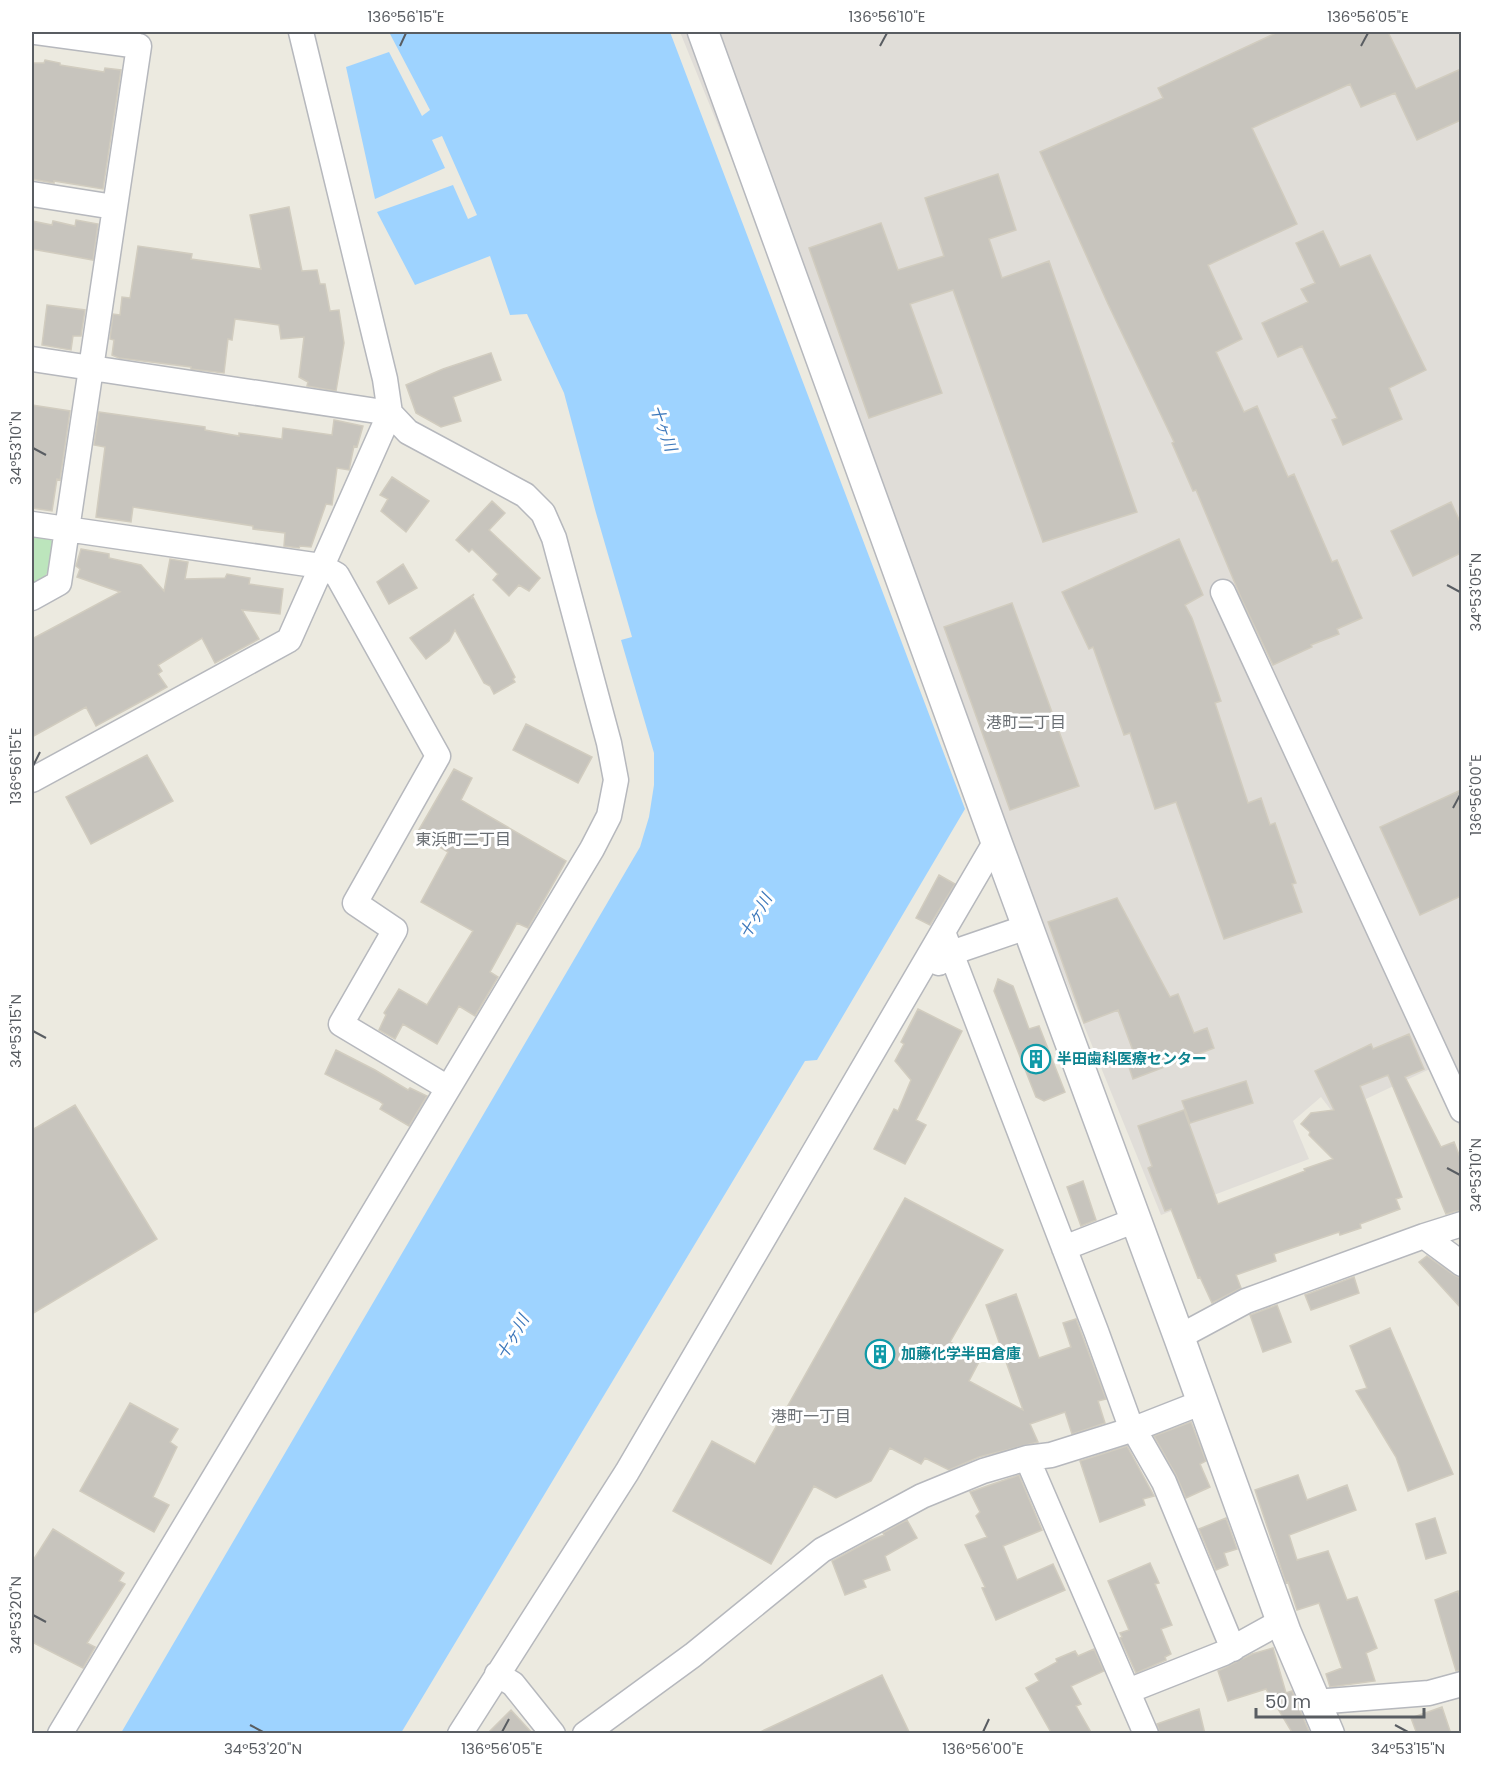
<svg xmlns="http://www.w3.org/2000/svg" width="1493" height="1765" viewBox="0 0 1493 1765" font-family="Poppins,'Noto Sans JP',sans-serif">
<rect width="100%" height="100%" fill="#eceae0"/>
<path fill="#e0ddd8" d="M680,32H1461V1130L1432,1068L1334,1114L1321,1097L1293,1121L1309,1159L1161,1215Z"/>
<path fill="#bce5bc" d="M32,532L47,534L54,544C51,565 51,576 32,587Z"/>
<path fill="#9ed3ff" d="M389,32H670L965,809L817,1060L805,1061L401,1733H121L640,847L649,817L654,785V753L621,640L632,637L596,513L564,393L527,314L510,315L490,256L415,285L377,212L453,185L468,219L477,215L442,136L432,140L445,168L375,199L346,67L389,52L422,116L430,110Z"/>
<path fill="#c7c4bd" stroke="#d1ccbf" stroke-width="1.5" d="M1278,32H1388L1416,89L1461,69V120L1417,140L1395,93L1361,107L1350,84L1252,128L1297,224L1208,265L1242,339L1216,352L1244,412L1257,406L1288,477L1294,474L1332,562L1337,560L1362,618L1337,629L1339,634L1311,645L1312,647L1273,665L1242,600L1196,490L1193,491L1172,443L1174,442L1108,304L1040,152L1163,98L1158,88Z
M45,60L60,63V65L104,72L105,68L121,70L103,189L54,181V183L32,179V63H44Z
M998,174L1016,230L989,239L1002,278L1049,261L1137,512L1043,542L953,290L910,304L942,393L869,418L809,248L881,223L898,270L944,256L925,198Z
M289,207L302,271L317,270L320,284H325L330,311L339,310L344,343L336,391L307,386L308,382L299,377L304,337L281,339L279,325L235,319L232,340L228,339L224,373L191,369V367L119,358L112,355L114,340L110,339L113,314L120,315L122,297L130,298L138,246L192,254L191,259L261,269L250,215Z
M76,220L98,224L93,260L32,249V221L52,225L53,221L75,226Z
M1323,231L1340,267L1370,255L1426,370L1389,388L1402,419L1343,445L1332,420L1337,418L1302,346L1278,357L1262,323L1308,302L1301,289L1315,283L1296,243Z
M47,305L85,310L81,336H73L71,350L42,345Z
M491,353L501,380L453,397L461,421L441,427L416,413L406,385L443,369Z
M32,405L70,411L60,480L57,479L52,511L32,508Z
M99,412L205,427V430L239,436V433L282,439L283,428L332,435L334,420L363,426L357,447L354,446L349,470L337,468L332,505L326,504L311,547L300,546L299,548L284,546L285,533L253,529V526L133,507L131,522L96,517L105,447L94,445Z
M392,477L429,501L406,532L381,511L388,499L380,495Z
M492,501L505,513L489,530L540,578L529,591L519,585L509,596L493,580L498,574L472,549L469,552L456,540Z
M1451,502L1461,524V553L1413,576L1391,531Z
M1179,539L1203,595L1185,605L1192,618L1221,701L1215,703L1248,803L1261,798L1270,825L1275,823L1296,883L1292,884L1302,912L1224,939L1176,802L1155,809L1130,733L1124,735L1093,647L1089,649L1062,592Z
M81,549L109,554V558L141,565L164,591L170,559L188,562L185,579L225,578L227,574L250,578L249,584L283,589L280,614L242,610L259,639L215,663L202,638L158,665L162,671L158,674L167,687L153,695L96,726L86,707L32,737V639L120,592L77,577L80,569L76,566Z
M403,564L417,588L389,604L377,582Z
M474,594L471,599L473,597L515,677L513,679L515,682L494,694L490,686L484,683L455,630L449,641L426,659L410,638Z
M1012,603L1079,786L1010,810L944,627Z
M526,724L592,757L578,783L513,750Z
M147,755L173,801L91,844L66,797Z
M454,769L472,778L461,800L566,861L528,928L517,923L490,972L498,977L475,1016L459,1006L437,1044L403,1024L395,1039L379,1030L386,1015L384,1013L399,989L427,1005L473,931L421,902L448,852L417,833Z
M1461,790V896L1420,915L1380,827Z
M939,875L955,884L930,925L916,918Z
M1117,898L1170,997L1178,994L1194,1033L1207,1028L1214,1048L1133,1079L1126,1058L1135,1056L1118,1010L1084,1023L1048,922Z
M998,979L1013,986L1029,1029L1039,1026L1065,1092L1044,1101L1036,1097L994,991Z
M918,1009L962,1031L916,1120L926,1125L905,1164L874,1149L894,1109L898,1111L911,1080L895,1061L904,1044L901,1042Z
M1409,1034L1424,1069L1405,1077L1441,1147L1454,1142L1461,1160V1210L1446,1214L1388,1075L1360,1086L1402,1197L1396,1199L1400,1209L1360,1224L1361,1228L1340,1235L1339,1232L1274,1254L1276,1261L1236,1275L1241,1288L1212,1303L1200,1277L1198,1278L1171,1209L1165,1211L1148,1168L1152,1166L1138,1126L1184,1110L1218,1204L1305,1171L1304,1169L1333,1159L1309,1135L1310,1132L1301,1124L1311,1113L1334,1110L1315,1071L1371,1044L1373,1049Z
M336,1050L375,1070L408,1090L410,1088L427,1096L409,1126L380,1109L383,1104L379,1101L325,1074Z
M1246,1081L1253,1103L1190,1123L1182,1101Z
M75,1105L157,1239L32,1314V1130Z
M1083,1181L1096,1220L1081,1226L1067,1187Z
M905,1198L1003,1250L950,1342L981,1358L969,1381L1023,1410L986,1305L1016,1294L1039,1358L1071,1347L1063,1323L1076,1319L1106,1399L1098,1401L1105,1423L1072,1434L1065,1412L1030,1424L1038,1442L979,1457L949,1470L925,1458L921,1464L890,1448L871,1481L836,1498L814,1486L771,1564L673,1511L712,1441L755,1464Z
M1427,1256L1454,1275L1461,1278V1308L1419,1262Z
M1354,1277L1359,1293L1311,1310L1305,1295Z
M1277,1305L1291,1342L1263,1352L1250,1315Z
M1390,1328L1453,1474L1408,1491L1396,1457L1356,1391L1367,1388L1350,1346Z
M130,1403L178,1429L170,1442L177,1447L153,1497L169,1505L154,1532L80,1491Z
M1191,1422L1206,1461L1200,1464L1210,1487L1186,1498L1176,1475L1154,1436Z
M1127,1446L1154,1496L1143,1499L1145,1505L1100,1522L1080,1461Z
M1019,1475L1042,1530L1003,1546L1017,1580L1053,1564L1065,1590L996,1620L982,1588L985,1587L965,1545L987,1537L976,1516L980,1512L970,1492Z
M1298,1475L1307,1500L1347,1485L1356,1510L1289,1535L1297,1560L1328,1551L1347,1600L1357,1597L1377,1648L1366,1653L1375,1681L1330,1687L1326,1674L1342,1668L1319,1603L1297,1610L1288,1582L1286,1583L1255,1490Z
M1226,1518L1237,1549L1224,1553L1228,1565L1216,1570L1199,1529Z
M1435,1518L1446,1553L1426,1559L1416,1524Z
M907,1520L917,1538L885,1556L890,1570L863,1580L866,1587L845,1595L832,1561L869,1541L884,1535L883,1533Z
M53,1529L124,1573L119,1581L125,1584L87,1643L95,1647L83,1668L32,1642V1562Z
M1150,1563L1159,1583L1155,1584L1172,1625L1161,1629L1171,1654L1165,1657L1166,1660L1136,1673L1120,1638L1122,1637L1120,1633L1129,1630L1108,1581Z
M1458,1591L1461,1602V1670L1456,1671L1435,1600Z
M1273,1648L1286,1693L1292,1691L1310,1734H1293L1266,1689L1228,1701L1218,1671L1252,1654Z
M1094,1649L1104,1671L1071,1686L1081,1704L1076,1706L1092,1734H1052L1026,1688L1039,1681L1035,1674L1057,1662L1056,1659L1075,1651L1078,1656Z
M882,1675L910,1734H756Z
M1442,1707L1451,1734H1417L1411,1718Z
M1199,1709L1205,1734H1160L1157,1724Z
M511,1710L533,1734H487Z"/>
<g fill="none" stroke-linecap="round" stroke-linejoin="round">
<g stroke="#b6b8bd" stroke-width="27">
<path id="minor" d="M32,194L114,207
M32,359L390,413L408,432L525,495L543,513L554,538L609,743L616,780L609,816L592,849L60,1734
M32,524L321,566L337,575L438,756L355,903L395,930L341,1024L448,1088
M1223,592L1462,1110
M32,598L59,583L139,46L36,32
M32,780L289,640L390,413L385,379L301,32
M943,932L1096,1331L1128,1419L1164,1482L1233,1649
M939,963L951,953L1027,927
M1424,1236L1462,1264
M1064,1248L1136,1220
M1179,1337L1246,1301L1424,1236L1462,1224
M1027,1458L1146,1734
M497,1674L513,1684L553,1734
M1128,1691L1224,1653L1282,1621
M1315,1702L1429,1693L1462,1684
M460,1734L627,1472L996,841
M585,1734L693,1655L822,1550L922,1496L983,1471L1027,1458L1051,1455L1134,1429L1203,1402"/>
</g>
<g stroke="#b6b8bd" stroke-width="33">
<path id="tertiary" d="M703,32L996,841L1179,1337L1286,1633L1329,1734"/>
</g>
<use href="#minor" stroke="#fff" stroke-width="24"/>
<use href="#tertiary" stroke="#fff" stroke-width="30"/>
</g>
<path fill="none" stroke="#595d62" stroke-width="2" d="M400,46L406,33M880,46L887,33M1361,46L1368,33M33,448L46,455M1447,585L1460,592M33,766L40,752M1453,808L1460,795M33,1031L46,1038M1447,1168L1460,1175M33,1615L46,1622M250,1725L263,1732M1395,1725L1408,1732M502,1732L509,1719M983,1732L989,1719"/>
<defs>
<g id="building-ring" transform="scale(1.5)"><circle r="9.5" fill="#fff" stroke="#0f9aa8" stroke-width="1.5"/><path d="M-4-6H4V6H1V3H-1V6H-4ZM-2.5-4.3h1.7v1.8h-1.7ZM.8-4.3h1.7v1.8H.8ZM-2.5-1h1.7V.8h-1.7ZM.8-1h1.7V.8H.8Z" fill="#0f9aa8"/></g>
</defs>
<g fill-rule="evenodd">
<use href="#building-ring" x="1036" y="1059"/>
<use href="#building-ring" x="880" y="1354"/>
</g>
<g text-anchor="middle" stroke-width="6" stroke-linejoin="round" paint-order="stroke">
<g font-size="15" font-weight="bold" fill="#0d838f" stroke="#fff" text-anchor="start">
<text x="1057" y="1064">半田歯科医療センター</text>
<text x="901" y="1359">加藤化学半田倉庫</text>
</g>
<g font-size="16" font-style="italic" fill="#3d78bb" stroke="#fff">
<text transform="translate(664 428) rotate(70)" y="6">十ヶ川</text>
<text transform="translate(755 916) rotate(-60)" y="6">十ヶ川</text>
<text transform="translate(512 1337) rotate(-60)" y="6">十ヶ川</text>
</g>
<g font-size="16" fill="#6a6f74" stroke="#fff">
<text x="1026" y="728">港町二丁目</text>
<text x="463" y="845">東浜町二丁目</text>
<text x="811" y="1422">港町一丁目</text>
</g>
</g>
<rect width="1493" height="1765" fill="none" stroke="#ffffff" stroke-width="66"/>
<path d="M1256 1708v9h168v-9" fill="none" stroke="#595d62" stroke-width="3"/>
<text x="1265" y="1708" font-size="18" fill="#595d62" stroke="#ffffff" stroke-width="4.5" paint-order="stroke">50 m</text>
<rect x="33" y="33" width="1427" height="1699" fill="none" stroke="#595d62" stroke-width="2"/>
<g font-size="15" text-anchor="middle" fill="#595d62">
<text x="406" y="22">136°56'15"E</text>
<text x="887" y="22">136°56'10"E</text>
<text x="1368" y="22">136°56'05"E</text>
<text transform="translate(16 448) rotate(-90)" y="5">34°53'10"N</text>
<text transform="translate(1476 592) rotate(-90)" y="5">34°53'05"N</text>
<text transform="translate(16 766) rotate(-90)" y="5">136°56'15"E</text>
<text transform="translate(1476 795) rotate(-90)" y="5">136°56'00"E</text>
<text transform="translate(16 1031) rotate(-90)" y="5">34°53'15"N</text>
<text transform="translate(1476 1175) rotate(-90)" y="5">34°53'10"N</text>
<text transform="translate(16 1615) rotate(-90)" y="5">34°53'20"N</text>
<text x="263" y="1754">34°53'20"N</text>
<text x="502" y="1754">136°56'05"E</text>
<text x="983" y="1754">136°56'00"E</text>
<text x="1408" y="1754">34°53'15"N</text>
</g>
</svg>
